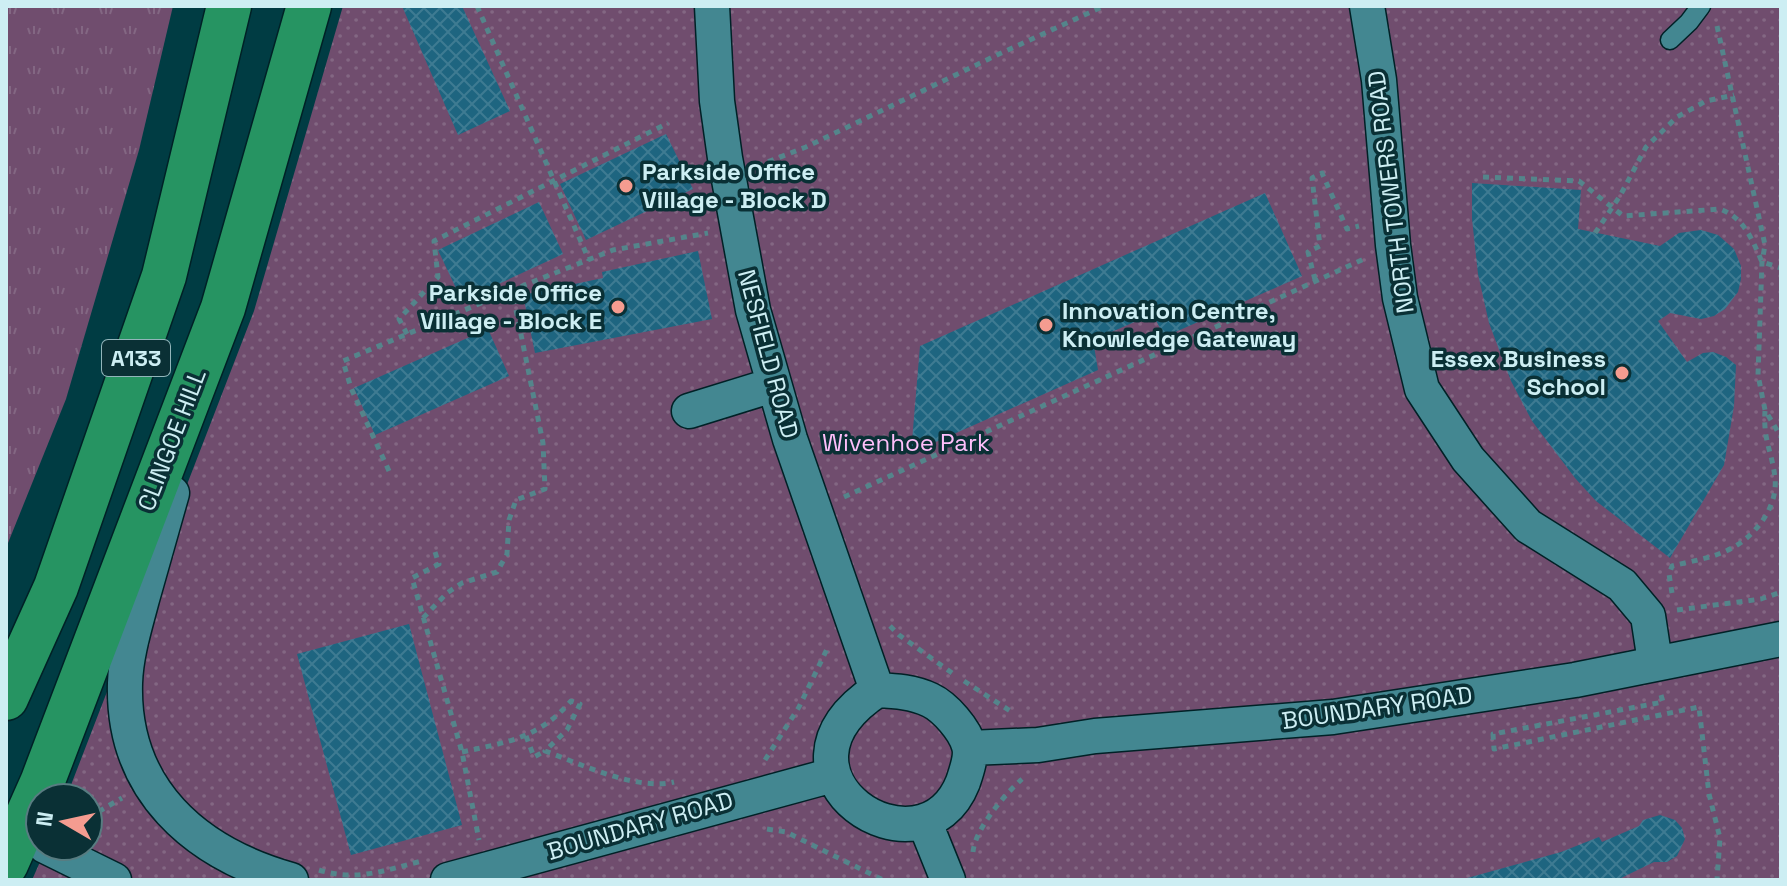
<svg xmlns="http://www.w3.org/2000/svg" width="1787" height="886" viewBox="0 0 1787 886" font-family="'Space Grotesk',sans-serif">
<defs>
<pattern id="grass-tufts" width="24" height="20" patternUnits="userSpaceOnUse" patternTransform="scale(2)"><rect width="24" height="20" fill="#704d6e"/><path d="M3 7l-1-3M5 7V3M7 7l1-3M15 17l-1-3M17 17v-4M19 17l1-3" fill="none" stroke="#836783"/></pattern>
<pattern id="park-dots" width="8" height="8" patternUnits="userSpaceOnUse" patternTransform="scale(2)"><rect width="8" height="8" fill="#704d6e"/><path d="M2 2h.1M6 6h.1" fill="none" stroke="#836783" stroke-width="1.8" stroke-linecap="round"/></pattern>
<pattern id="building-cross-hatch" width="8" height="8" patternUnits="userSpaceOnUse" patternTransform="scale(2)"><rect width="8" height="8" fill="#1e6580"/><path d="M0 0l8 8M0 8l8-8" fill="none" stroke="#3e7b92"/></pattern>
</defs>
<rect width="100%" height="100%" fill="#003c43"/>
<path fill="url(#grass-tufts)" d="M6,6H173L139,150L66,399L6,548Z"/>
<path fill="url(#park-dots)" d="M343,6H1781V880H32L47,846H88V798H66L254,311Z"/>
<path fill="url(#building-cross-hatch)" d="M402,6H462L510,111L458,135Z
M666,134L693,189L586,240L560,184Z
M1472,183L1581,190L1578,229L1660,246L1679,233L1701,230L1718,235L1734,249L1741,266V279L1738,292L1725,309L1714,316L1701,319L1670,313L1658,321L1687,362L1703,353L1713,352L1726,357L1736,365L1734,406L1724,465L1670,558L1596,501L1575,478L1532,421L1511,381L1489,323L1478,274L1472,219Z
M1265,193L1302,276L1164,337L1153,314L1093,340L1098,370L911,453L920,346Z
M539,202L563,254L462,301L438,250Z
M698,251L712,319L535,353L523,295L603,278L602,272Z
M488,329L509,376L375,435L354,388Z
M409,624L462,825L351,855L297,654Z
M1660,815L1675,820L1682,828L1685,839L1677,856L1667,862H1654L1617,880H1460L1561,852L1599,837L1602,842L1639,826L1643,820Z"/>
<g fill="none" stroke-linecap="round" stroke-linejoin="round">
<g stroke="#002126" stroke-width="21">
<path id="service" d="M1670,40L1689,22L1701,6"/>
</g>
<g stroke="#002126" stroke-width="37">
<path id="minor" d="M712,6L717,101L725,158L753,310L790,439L877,690
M1367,6L1379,80L1393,245L1400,298L1422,389L1468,459L1528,526L1622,585L1648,616L1655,662
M689,411L773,385
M172,493C162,528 152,564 142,599C135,626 126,654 125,683C122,790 195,853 291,880
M877,690C896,691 913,692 930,700C945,707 965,730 969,746C972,756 966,773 963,782C922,886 750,774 877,690Z
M970,748L1038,745L1095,736L1333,717L1575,680L1781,639
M925,823L948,880
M45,846L114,880
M448,880L833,775"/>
</g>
<g stroke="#002126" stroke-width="47">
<path id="primary" d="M6,698L56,587L164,276L229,6
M6,864L42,783L223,308L309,6"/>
</g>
<path stroke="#54858b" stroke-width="5" stroke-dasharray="6 6" stroke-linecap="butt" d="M477,6L589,260
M1717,26L1765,245L1762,262L1758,375L1765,410L1781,437
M757,166L806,147L999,54L1104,6
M1483,177L1579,181L1623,216L1720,209C1744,218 1752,239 1762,262L1781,268
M1595,233L1620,196L1646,147L1677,117L1706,101L1734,95
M1315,280L1308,252L1320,246L1312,178L1322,173L1347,229L1359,226
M407,334L399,319L438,277L434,241L668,123
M389,471L351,388L343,361L512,290
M844,497L1366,258
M435,552L439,564L412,578L462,752L479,840
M1672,593L1669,574L1672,566C1691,561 1714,558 1732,548C1756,535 1778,507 1775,478C1772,451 1763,441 1765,411
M1677,610L1761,599L1781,592
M423,618L447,593L462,583L497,572L507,554L509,520L516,500L545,489L543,443L512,290L613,250L708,233
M890,626L899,635L952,673
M964,681L1012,712
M1661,695L1663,702L1493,734L1494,749L1699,707L1709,794L1720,838L1717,880
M526,736L534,757L545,751
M462,752C508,742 539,738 571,701L580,704L567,730L545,751C581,764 636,791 674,782
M765,760L799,707L828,647
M88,815L91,816L122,798
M767,829L786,832L883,880
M973,852C975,829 1005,794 1022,779
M319,870C357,882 385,870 422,861"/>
<use href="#service" stroke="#438791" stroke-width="18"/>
<use href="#minor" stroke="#438791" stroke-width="34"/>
<use href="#primary" stroke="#269462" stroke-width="44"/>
</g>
<g fill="#f59c90" stroke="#0a3035" stroke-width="3">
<circle cx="626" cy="186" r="8"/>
<circle cx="618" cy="307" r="8"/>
<circle cx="1046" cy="325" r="8"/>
<circle cx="1622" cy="373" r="8"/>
</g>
<g text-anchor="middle" stroke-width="7" stroke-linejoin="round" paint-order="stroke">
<rect fill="#0a3035" stroke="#92b5ba" stroke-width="2" x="102" y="340" width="68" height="36" rx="6"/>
<g font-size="22" font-weight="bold" fill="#cdeef3">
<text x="136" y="366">A133</text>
</g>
<g font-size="24" font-weight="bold" fill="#cdeef3" stroke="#0a3035" text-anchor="start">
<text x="642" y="180">Parkside Office<tspan x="642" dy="28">Village - Block D</tspan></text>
<text x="602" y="301" text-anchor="end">Parkside Office<tspan x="602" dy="28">Village - Block E</tspan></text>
<text x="1062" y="319">Innovation Centre,<tspan x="1062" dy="28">Knowledge Gateway</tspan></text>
<text x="1606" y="367" text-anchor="end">Essex Business<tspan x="1606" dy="28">School</tspan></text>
</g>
<g font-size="24" fill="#cdeef3" stroke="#0a3035">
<text transform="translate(1391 192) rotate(-97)" y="8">NORTH TOWERS ROAD</text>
<text transform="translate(768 354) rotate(75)" y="8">NESFIELD ROAD</text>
<text transform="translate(172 440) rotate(-69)" y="8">CLINGOE HILL</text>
<text transform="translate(1377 708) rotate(-8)" y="8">BOUNDARY ROAD</text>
<text transform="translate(640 826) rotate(-16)" y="8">BOUNDARY ROAD</text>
</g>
<g font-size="24" fill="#febffa" stroke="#0a3035">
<text x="906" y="451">Wivenhoe Park</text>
</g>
</g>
<rect width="1787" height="886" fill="none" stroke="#cdeef3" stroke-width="16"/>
<g transform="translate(64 822) rotate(279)"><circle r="38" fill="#0a3035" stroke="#587c81" stroke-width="2"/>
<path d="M0-6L14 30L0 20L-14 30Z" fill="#f59c90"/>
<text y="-12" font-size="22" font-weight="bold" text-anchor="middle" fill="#cdeef3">N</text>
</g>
</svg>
